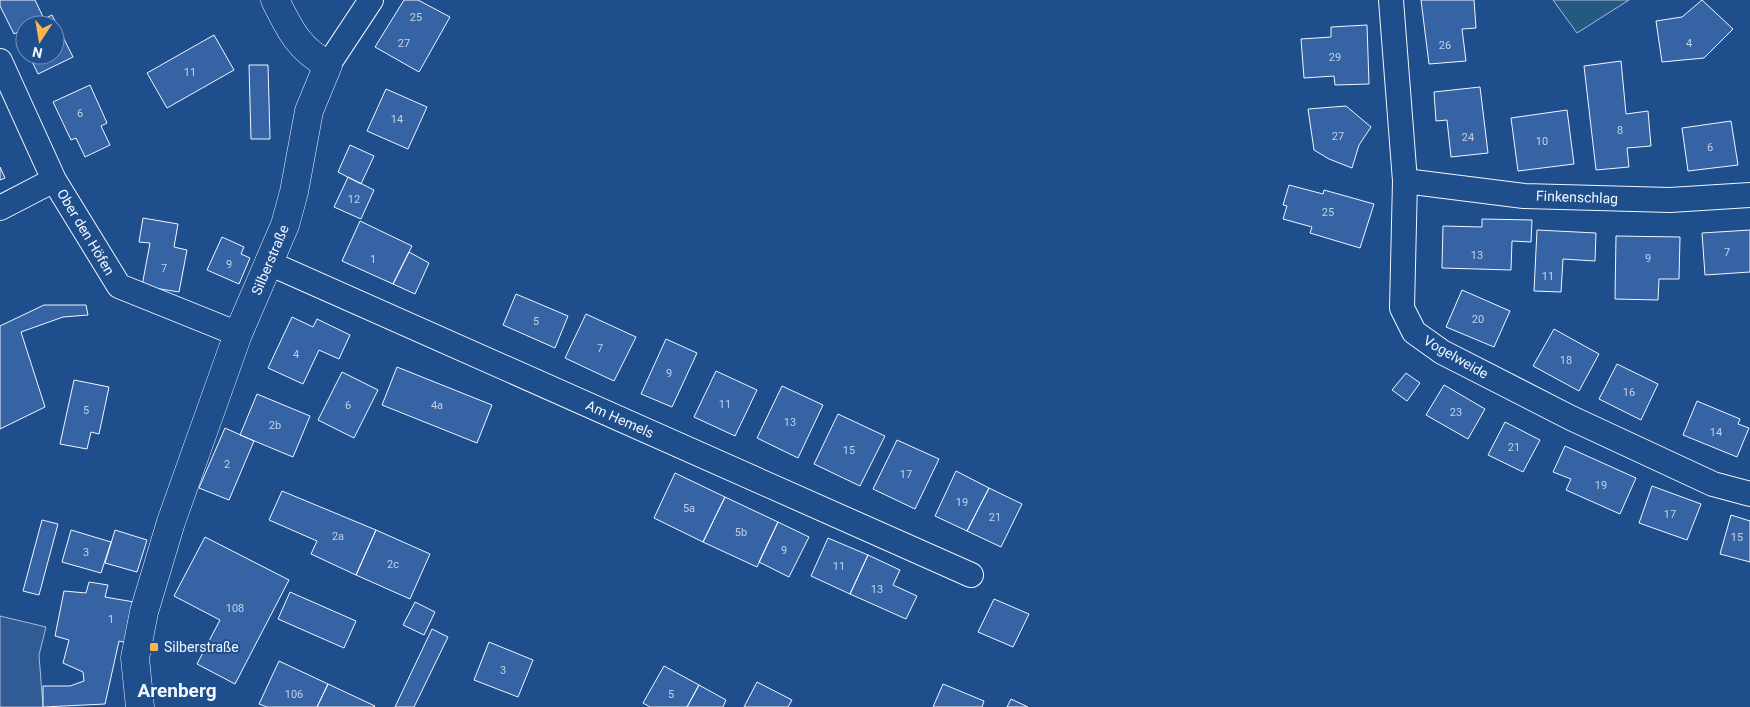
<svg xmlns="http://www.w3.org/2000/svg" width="1750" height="707" viewBox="0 0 1750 707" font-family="Roboto,sans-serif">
<rect width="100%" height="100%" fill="#1f4e8c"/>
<path fill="#245a82" stroke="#a8bbd7" d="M1553,0H1629L1577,33Z"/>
<path fill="#305b95" stroke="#a8bbd7" d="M0,616L46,627L39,655L43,707H0Z"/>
<path fill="#3563a3" stroke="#f2f6ff" d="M0,0H35L44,19L32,25H25V28L14,34L0,6Z
M404,0H418L450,17L419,72L375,47Z
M1421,0H1474L1476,28L1462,29L1466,61L1429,64Z
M1702,0L1733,29L1704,58L1662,62L1656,21L1682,17Z
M52,15L73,57L38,74L29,55H55V25H32Z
M1367,25L1369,84L1335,85L1334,76L1304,78L1301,39L1331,37V27Z
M25,28V47L18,32Z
M214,35L234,70L167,108L147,73Z
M1621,61L1626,114L1648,111L1651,146L1627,148L1629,167L1596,170L1584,66Z
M249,65H268L270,139H251Z
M90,85L107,123L101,126L110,145L85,157L76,138L71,140L53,102Z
M1480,87L1488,153L1451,157L1447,120L1436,121L1434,92Z
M386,89L427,107L408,149L367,131Z
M1346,106L1371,127L1359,145L1352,168L1329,159L1314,150L1308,109Z
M1567,110L1574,164L1518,171L1511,118Z
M1731,121L1738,165L1688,171L1682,128Z
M350,145L374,156L361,184L338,172Z
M0,167L5,178L0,180Z
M348,177L374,190L361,219L334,207Z
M1289,185L1323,194L1324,190L1374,204L1360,248L1310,233L1312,227L1283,219L1287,206L1283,205Z
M143,218L178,224L174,247L187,250L179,292L142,286L150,243L139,242Z
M1482,219L1532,220L1531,242L1512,241L1511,270L1442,268L1443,226L1482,227Z
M360,221L412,246L393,284L342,261Z
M1537,230L1596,233L1595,261L1563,259L1561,292L1534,291Z
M1750,230V272L1705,275L1702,233Z
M1616,236L1680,237L1679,279H1659L1658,300L1615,299Z
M222,237L244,247L241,254L250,258L239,284L207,270Z
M409,252L429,263L415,294L393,284Z
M1462,290L1510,311L1494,347L1446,327Z
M516,294L568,316L555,348L503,325Z
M44,305H86L88,315L63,317L21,332L45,407L0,429V326Z
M586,314L636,337L614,381L565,358Z
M292,317L313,327L317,319L350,335L339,359L319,350L303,384L268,368Z
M1554,329L1599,354L1579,391L1533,366Z
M666,339L697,353L672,407L641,394Z
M1617,364L1658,384L1641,420L1599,399Z
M397,367L492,405L477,443L382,405Z
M716,371L757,390L735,436L694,417Z
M342,372L378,390L354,438L318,420Z
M1406,373L1420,383L1407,401L1392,390Z
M74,380L109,387L99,434L91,432L87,449L60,444Z
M1444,385L1485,409L1468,439L1426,415Z
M782,386L823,405L798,458L757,438Z
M257,394L310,416L293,457L240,435Z
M1697,401L1740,419L1738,424L1749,428L1737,457L1683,435Z
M838,414L885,436L860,486L814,464Z
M1505,422L1540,440L1523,472L1488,455Z
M225,428L254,441L229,500L199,488Z
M897,440L939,459L915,509L873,489Z
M1565,446L1636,478L1620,514L1566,490L1571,479L1553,472Z
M956,471L989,488L967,531L935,516Z
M675,473L725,497L703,542L654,518Z
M1652,486L1701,504L1687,540L1639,523Z
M989,488L1022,504L1001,547L967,531Z
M282,491L376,530L356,575L311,554L317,541L269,520Z
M725,497L778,522L757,567L703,542Z
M1731,515L1750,521V562L1720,554Z
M42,520L58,524L39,595L23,591Z
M778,522L809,537L789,577L759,562Z
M71,530L111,542L101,573L62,562Z
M115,530L147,540L137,572L105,563Z
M376,530L430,554L410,599L356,575Z
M205,537L289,580L235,684L197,664L220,620L174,596Z
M828,538L868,555L850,594L811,576Z
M868,555L900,570L893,585L917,596L906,619L850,594Z
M89,582L108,585L105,597L134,602L127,643L119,641L105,704L43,707V686H70L84,681L83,672L63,663L69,640L55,636L64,591L86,593Z
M290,592L356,621L344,648L278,619Z
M994,599L1029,614L1013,647L978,632Z
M415,602L435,612L424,635L403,625Z
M432,629L448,637L414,707H395Z
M489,642L533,660L518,697L474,680Z
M279,661L328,684L317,707H267L259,704Z
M664,666L699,685L687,707H650L643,703Z
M757,682L792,700L788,707H744Z
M328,684L375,706L374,707H317Z
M943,684L984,701L982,707H933Z
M699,685L726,700L723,707H687Z
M1011,699L1028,707H1007Z"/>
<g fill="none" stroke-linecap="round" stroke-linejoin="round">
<g stroke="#f2f6ff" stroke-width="26">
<path id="street" d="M1391,0L1405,181L1402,308L1414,332L1442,352L1571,418L1713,484L1750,494
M0,61L54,180L119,286L238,334
M328,65L371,0
M1405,181L1524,196L1670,200L1750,195
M0,208L54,180
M269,263L971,575"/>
</g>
<g stroke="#f2f6ff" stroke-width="29">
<path id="secondary" d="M140,707L135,658L144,612L171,522L238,334L285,225L294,192L309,111L328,65C298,48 290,30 275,0"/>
</g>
<use href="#street" stroke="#1f4e8c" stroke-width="24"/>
<use href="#secondary" stroke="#1f4e8c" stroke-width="28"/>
</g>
<rect fill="#ffb74d" stroke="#1f4e8c" stroke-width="2" x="149" y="642" width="10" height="10" rx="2.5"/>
<g text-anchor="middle" stroke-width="4" stroke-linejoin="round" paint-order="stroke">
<g font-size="11" fill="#c3d1e8">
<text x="416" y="21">25</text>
<text x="404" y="47">27</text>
<text x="1689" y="47">4</text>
<text x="1445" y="49">26</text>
<text x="1335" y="61">29</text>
<text x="190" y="76">11</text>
<text x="80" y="117">6</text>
<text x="397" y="123">14</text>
<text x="1620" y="134">8</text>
<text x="1338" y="140">27</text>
<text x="1468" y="141">24</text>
<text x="1542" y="145">10</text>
<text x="1710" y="151">6</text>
<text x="354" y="203">12</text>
<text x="1328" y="216">25</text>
<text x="1727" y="256">7</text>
<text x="1477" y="259">13</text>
<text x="1648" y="262">9</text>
<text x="373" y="263">1</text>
<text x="229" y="268">9</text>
<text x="164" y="272">7</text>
<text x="1548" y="280">11</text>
<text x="1478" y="323">20</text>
<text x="536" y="325">5</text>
<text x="600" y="352">7</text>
<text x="296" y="358">4</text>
<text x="1566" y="364">18</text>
<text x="669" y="377">9</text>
<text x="1629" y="396">16</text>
<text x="725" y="408">11</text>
<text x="348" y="409">6</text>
<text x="437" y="409">4a</text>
<text x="86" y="414">5</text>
<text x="1456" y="416">23</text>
<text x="790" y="426">13</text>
<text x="275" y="429">2b</text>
<text x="1716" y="436">14</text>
<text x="1514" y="451">21</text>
<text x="849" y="454">15</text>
<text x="227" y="468">2</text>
<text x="906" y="478">17</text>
<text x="1601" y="489">19</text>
<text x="962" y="506">19</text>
<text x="689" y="512">5a</text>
<text x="1670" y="518">17</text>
<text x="995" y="521">21</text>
<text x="741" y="536">5b</text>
<text x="338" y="540">2a</text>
<text x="1737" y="541">15</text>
<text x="784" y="554">9</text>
<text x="86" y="556">3</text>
<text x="393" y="568">2c</text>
<text x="839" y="570">11</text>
<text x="877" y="593">13</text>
<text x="235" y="612">108</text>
<text x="111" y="623">1</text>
<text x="503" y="674">3</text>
<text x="294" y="698">106</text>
<text x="671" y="698">5</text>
</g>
<g font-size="14" fill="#f2f6ff" stroke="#1f4e8c">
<text transform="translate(1577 197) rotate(2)" y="5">Finkenschlag</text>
<text transform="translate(86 232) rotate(59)" y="5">Ober den Höfen</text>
<text transform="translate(270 260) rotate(-67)" y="5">Silberstraße</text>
<text transform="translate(1456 357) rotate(30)" y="5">Vogelweide</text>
<text transform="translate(620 419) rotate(24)" y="5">Am Hemels</text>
</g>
<g font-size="14" fill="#f2f6ff" stroke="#1f4e8c" text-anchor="start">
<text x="164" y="652">Silberstraße</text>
</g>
<g font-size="19" font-weight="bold" fill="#f2f6ff" stroke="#1f4e8c">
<text x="177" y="697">Arenberg</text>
</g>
</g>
<g transform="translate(40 40) rotate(192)"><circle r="24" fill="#1f4e8c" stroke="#7391ba"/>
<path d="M0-4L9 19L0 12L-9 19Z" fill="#ffb74d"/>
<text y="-8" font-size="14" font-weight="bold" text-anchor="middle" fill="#f2f6ff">N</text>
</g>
</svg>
